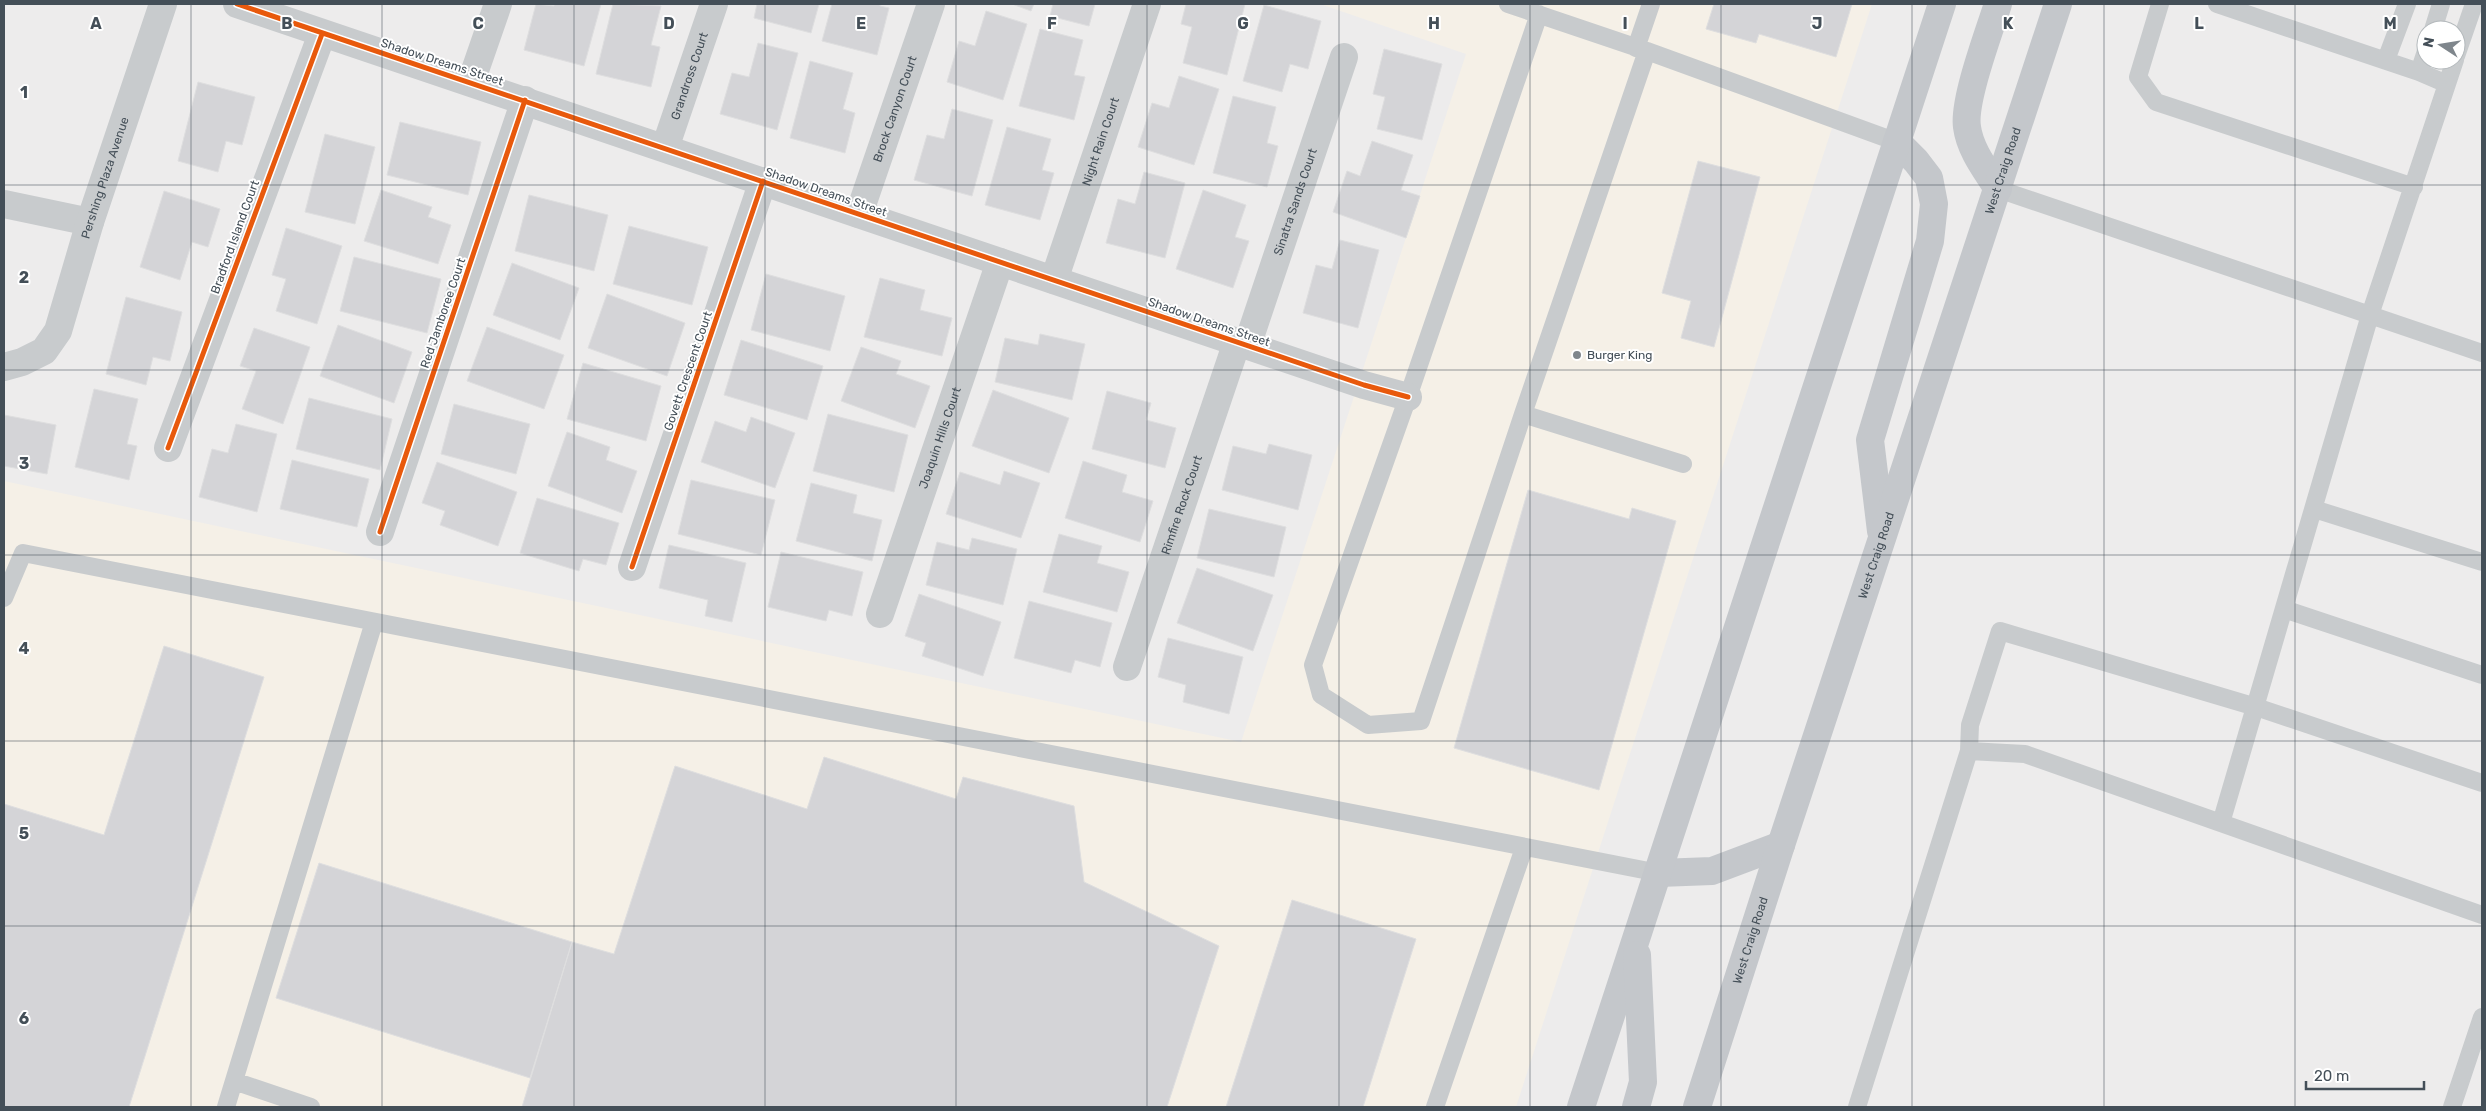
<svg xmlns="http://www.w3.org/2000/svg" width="2486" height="1111" viewBox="0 0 2486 1111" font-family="Rubik,sans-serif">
<rect width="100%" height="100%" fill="#edecec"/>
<path fill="#f5f0e7" d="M1320,4H1872L1516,1107H4V481L1241,742L1466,54Z"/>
<path fill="#d4d4d7" stroke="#dededf" d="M536,4L554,6V4H601L584,66L524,50Z
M613,4L661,6L651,45L660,47L651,87L596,74Z
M757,4H819L811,33L754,18Z
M832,4H880V6L889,8L877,55L822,41Z
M1012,4H1034L1031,11Z
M1053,4H1095L1089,26L1050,16Z
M1186,4H1245L1227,75L1183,63L1192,27L1181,24Z
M1714,4H1852L1836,57L1759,34L1756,43L1706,29Z
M1264,5L1321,21L1308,69L1290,64L1282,92L1243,81Z
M986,11L1027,24L1003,100L947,82L959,41L975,46Z
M1040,29L1083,40L1074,75L1085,77L1074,120L1019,106Z
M758,43L798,53L777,130L720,114L732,73L749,77Z
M1384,49L1442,64L1422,140L1377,129L1385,97L1373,94Z
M810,61L853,73L843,109L855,113L845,153L790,138Z
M1179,76L1219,89L1194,165L1138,147L1152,103L1169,108Z
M198,82L255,97L242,145L226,141L218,172L178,161Z
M1233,96L1276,107L1267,143L1278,146L1267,187L1213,173Z
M952,109L993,120L972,196L914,180L927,135L944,139Z
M400,122L481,142L468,195L387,175Z
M1007,127L1051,139L1042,170L1054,173L1040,220L985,205Z
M325,134L375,147L355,224L305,212Z
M1372,141L1413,155L1401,190L1420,196L1406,238L1333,212L1347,171L1360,176Z
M1698,161L1760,177L1714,347L1681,338L1691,301L1662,293Z
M1144,172L1185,183L1165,258L1106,243L1118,199L1135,204Z
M381,190L432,207L428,217L451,225L438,264L364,241Z
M1203,190L1246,205L1235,237L1249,241L1233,288L1176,269Z
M164,191L220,209L208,247L192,242L180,280L140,267Z
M529,195L608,215L594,271L515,251Z
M629,226L708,247L692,305L613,284Z
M286,228L342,246L317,324L276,311L286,279L272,275Z
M1340,240L1379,250L1358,328L1303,313L1316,265L1332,269Z
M354,257L441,279L427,333L340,311Z
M512,263L579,288L560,340L493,315Z
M766,274L845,296L830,351L751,330Z
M880,278L925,290L920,310L952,318L942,356L864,337Z
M607,294L685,323L667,376L588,348Z
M126,297L182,312L170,361L153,357L146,385L106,374Z
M338,325L412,352L394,403L320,376Z
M487,327L564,355L544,409L467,381Z
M254,328L310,347L283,424L242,409L256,371L240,366Z
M1040,334L1085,344L1072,400L995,382L1005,338L1038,345Z
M741,340L823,366L807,420L724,395Z
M861,347L901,361L896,374L930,386L915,428L841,401Z
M583,363L661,386L646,441L567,419Z
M94,389L138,399L127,444L137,446L129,480L75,467Z
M993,390L1069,418L1049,473L972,446Z
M1107,391L1151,403L1146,420L1176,428L1165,468L1092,449Z
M309,398L392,419L380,470L296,449Z
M454,404L530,424L516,474L441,454Z
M828,414L908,435L894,492L813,471Z
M4,415L56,425L47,474L4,466Z
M751,417L795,433L775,488L701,462L715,421L746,432Z
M236,424L277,434L257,512L199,497L212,449L228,453Z
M567,432L610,447L606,460L637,471L622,513L548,486Z
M1269,444L1312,455L1298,510L1222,490L1233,446L1266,454Z
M292,460L369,479L357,527L280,509Z
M1083,461L1127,475L1122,492L1153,501L1140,542L1065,518Z
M437,462L517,492L498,546L440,525L445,511L422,503Z
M1004,471L1040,483L1021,538L946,514L960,472L1000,485Z
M691,480L775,500L761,555L678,534Z
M811,483L857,495L853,513L882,520L872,561L796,541Z
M1528,490L1629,519L1632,508L1676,521L1599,790L1454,748Z
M537,498L619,523L606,565L583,559L579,571L520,553Z
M1209,509L1286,527L1274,577L1197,558Z
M1059,534L1102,546L1097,563L1129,572L1117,612L1043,592Z
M972,538L1017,549L1003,605L926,585L937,542L969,550Z
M669,545L746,563L732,622L705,616L708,600L659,588Z
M781,552L863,572L852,616L829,610L826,621L768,607Z
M1197,568L1273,595L1253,651L1177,623Z
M919,594L1001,622L983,676L922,656L926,643L905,636Z
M1029,601L1112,623L1100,667L1075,660L1071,673L1014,658Z
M1168,638L1243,657L1229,714L1183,702L1186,685L1158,677Z
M164,646L264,677L129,1107H4V804L104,835Z
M824,757L956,799L963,777L1074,806L1084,882L1219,946L1167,1107H522L572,942L614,954L675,766L807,809Z
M319,863L572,942L530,1078L276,998Z
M1292,900L1416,939L1363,1107H1226Z"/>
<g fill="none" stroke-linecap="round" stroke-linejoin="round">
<path stroke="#c8cbcd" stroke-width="18" d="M1508,4L1647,51L1897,142
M2160,4L2138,77L2156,102L2414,187
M2217,4L2419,72L2447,84
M1539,14L1408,397L1313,665L1321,695L1368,725L1421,721L1523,414L1647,51
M2433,30L2441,4
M1636,48L1651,4
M2456,56L2474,4
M2386,60L2407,4
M2419,72L2426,51
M1998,189L2482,353
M1523,414L1683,464
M2314,509L2482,562
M4,598L23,553L1659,873
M2284,609L2482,675
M1969,751L2025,754L2482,915
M2221,823L2370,315L2455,60
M234,1081L311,1107
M226,1107L374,622
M1435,1107L1524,848
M1857,1107L1969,751L1970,725L2000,631L2256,707L2482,783
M2452,1107L2482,1017"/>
<g stroke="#c8cbcd" stroke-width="28">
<path d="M237,4L1364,385L1408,397"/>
<path d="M471,82L498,4"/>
<path id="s1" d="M665,148L714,4"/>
<path d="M4,204L90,222"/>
<path id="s2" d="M859,214L931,4"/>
<path id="s3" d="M1054,280L1147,4"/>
<path id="s4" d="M1247,346L1344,57"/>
<path id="s5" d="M4,367L22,362L44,351L58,331L90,222L163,4"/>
<path d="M168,448L322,34"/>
<path d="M380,532L525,100"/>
<path d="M632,567L763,181"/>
<path id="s6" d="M880,614L1000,262"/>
<path id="s7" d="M1127,667L1237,342"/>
</g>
<g stroke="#c4c7cb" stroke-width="28">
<path d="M1998,4C1989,32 1963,101 1967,127C1970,150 1986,170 1998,189"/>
<path d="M1881,531L1870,440L1930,241L1934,204L1929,178L1916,161L1897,142"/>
<path d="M1659,873L1712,871L1781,845"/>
<path d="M1581,1107L1942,4"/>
<path d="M1636,1107L1643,1082L1637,955"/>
<path id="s8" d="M1697,1107L1781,845L2058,4"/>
</g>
<g stroke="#fff" stroke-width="8">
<path id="cycleway" d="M237,4L1364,385L1408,397
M168,448L322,34
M380,532L525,100
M632,567L763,181"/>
</g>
<use href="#cycleway" stroke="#e8590c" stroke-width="5"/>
</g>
<path fill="none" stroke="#444f58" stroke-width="1" stroke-opacity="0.55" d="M191,4V1107M382,4V1107M574,4V1107M765,4V1107M956,4V1107M1147,4V1107M1339,4V1107M1530,4V1107M1721,4V1107M1912,4V1107M2104,4V1107M2295,4V1107M4,185H2482M4,370H2482M4,555H2482M4,741H2482M4,926H2482"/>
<circle fill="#7f868c" stroke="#fff" stroke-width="2" cx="1577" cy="355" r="5"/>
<g text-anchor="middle" stroke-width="4" stroke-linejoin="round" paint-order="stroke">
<g font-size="12" fill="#444f58" stroke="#fff">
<text transform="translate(442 62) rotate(18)" y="4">Shadow Dreams Street</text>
<text dy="4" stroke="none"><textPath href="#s1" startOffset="76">Grandross Court</textPath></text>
<text dy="4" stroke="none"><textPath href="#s2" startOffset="111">Brock Canyon Court</textPath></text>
<text dy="4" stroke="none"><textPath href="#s3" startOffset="146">Night Rain Court</textPath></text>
<text dy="4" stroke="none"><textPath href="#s8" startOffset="985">West Craig Road</textPath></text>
<text dy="4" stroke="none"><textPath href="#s5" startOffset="228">Pershing Plaza Avenue</textPath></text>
<text transform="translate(826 192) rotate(19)" y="4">Shadow Dreams Street</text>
<text dy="4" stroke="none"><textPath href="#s4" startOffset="152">Sinatra Sands Court</textPath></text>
<text transform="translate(235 237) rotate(-70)" y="4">Bradford Island Court</text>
<text transform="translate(443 313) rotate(-71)" y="4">Red Jamboree Court</text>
<text transform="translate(1209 322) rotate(19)" y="4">Shadow Dreams Street</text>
<text transform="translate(688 371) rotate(-71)" y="4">Govett Crescent Court</text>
<text dy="4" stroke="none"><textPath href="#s6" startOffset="186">Joaquin Hills Court</textPath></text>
<text dy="4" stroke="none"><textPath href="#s7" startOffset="171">Rimfire Rock Court</textPath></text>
<text dy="4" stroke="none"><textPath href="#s8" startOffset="580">West Craig Road</textPath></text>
<text dy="4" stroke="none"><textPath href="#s8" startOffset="175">West Craig Road</textPath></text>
</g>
<g font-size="12" fill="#444f58" stroke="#fff" text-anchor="start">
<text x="1587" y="359">Burger King</text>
</g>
</g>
<g font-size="16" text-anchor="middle" font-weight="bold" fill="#444f58" stroke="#fff" stroke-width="4" stroke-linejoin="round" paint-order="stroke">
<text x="96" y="29">A</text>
<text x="287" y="29">B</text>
<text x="478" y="29">C</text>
<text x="669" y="29">D</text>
<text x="861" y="29">E</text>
<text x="1052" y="29">F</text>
<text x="1243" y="29">G</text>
<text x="1434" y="29">H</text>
<text x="1625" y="29">I</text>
<text x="1817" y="29">J</text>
<text x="2008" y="29">K</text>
<text x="2199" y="29">L</text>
<text x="2390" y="29">M</text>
<text x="24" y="98">1</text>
<text x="24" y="283">2</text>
<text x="24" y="469">3</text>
<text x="24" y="654">4</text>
<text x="24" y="839">5</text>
<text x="24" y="1024">6</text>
</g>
<rect width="2486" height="1111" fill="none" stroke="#444f58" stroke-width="10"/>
<g transform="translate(2441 45) rotate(282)"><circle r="24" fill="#ffffff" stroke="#b4b9bc"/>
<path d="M0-4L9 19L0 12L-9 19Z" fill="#7f868c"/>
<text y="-8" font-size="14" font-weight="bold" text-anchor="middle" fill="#444f58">N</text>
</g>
<path d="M2306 1081v8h118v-8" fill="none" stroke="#444f58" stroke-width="2.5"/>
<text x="2314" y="1081" font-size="15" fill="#444f58" stroke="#ffffff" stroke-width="4" paint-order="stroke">20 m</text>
</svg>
